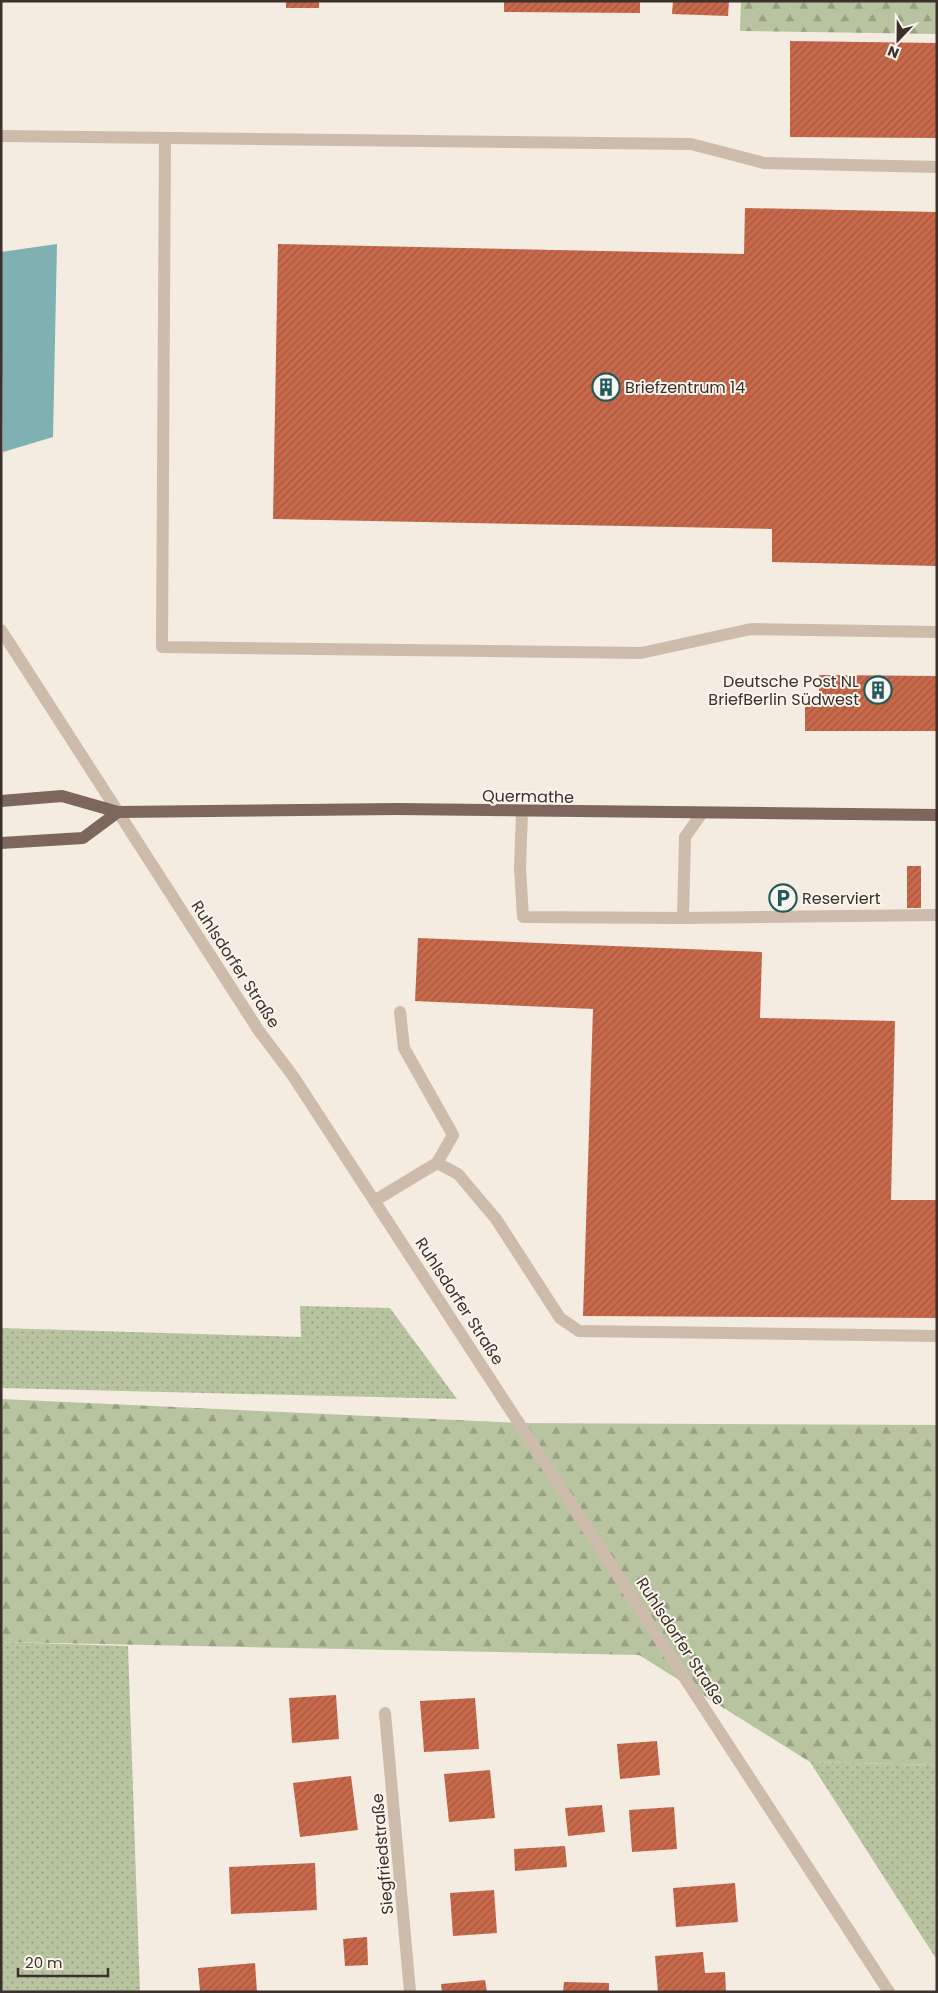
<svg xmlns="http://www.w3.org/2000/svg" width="938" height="1993" viewBox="0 0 938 1993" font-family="Poppins,sans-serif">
<defs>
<pattern id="green-dots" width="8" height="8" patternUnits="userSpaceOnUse" patternTransform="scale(1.25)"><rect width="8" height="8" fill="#b8c4a0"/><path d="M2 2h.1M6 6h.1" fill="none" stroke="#97a083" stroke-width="1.8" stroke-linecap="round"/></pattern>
<pattern id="forest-firs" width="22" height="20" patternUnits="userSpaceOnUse" patternTransform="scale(1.25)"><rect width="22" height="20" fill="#b8c4a0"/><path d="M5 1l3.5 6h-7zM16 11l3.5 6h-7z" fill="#97a083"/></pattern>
<pattern id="building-hatch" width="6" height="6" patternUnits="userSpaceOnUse" patternTransform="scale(1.25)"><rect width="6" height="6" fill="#c8694b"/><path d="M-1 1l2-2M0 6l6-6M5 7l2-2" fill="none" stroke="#a4573f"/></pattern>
</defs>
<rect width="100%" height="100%" fill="#f4ebe1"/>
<path fill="url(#green-dots)" d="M300,1306L390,1308L457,1399L1,1388V1328L301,1337Z
M1,1642L128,1646L140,1992H1Z
M810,1762L937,1765V1960Z"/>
<path fill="url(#forest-firs)" d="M741,1H937V34L740,31Z
M1,1399L520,1423L937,1425V1765L810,1762L639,1655L1,1642Z"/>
<path fill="#7fb0b2" d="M57,244L53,437L3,452L1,252Z"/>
<path fill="url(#building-hatch)" d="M286,1H319V8H286Z
M504,1H640V13L504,12Z
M673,1H729L728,16L672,14Z
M790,41L937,43V138L790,137Z
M745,208L937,212V566L772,562V529L273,519L278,244L744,254Z
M819,675L937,676V731H805V704H819Z
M907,866H921V908H907Z
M418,938L762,952L760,1018L895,1021L891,1200H937V1318L583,1316L593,1009L415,1001Z
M336,1695L339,1739L292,1743L289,1698Z
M475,1698L479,1749L424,1752L420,1701Z
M657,1741L660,1775L620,1779L617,1744Z
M490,1770L495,1818L449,1822L444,1774Z
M351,1776L358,1830L300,1837L293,1783Z
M602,1805L605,1832L568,1836L565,1808Z
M674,1807L677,1849L632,1852L629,1810Z
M565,1846L567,1867L515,1871L514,1849Z
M315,1863L317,1910L231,1914L229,1867Z
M735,1883L738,1922L676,1927L673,1888Z
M494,1890L497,1933L453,1936L450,1893Z
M367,1937L368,1965L345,1966L343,1939Z
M703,1952L705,1973L725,1972L726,1992H658L655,1956Z
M255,1963L257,1992H200L198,1968Z
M485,1980L487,1992H442L441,1984Z
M564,1982L609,1983V1992H563Z"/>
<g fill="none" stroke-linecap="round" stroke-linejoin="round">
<path stroke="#cdbbac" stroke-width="12" d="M1,136L691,144L764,163L937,167
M165,138L162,647L641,653L751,629L937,632
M1,630L259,1031L293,1076L889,1992
M522,812L520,868L523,917L683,918
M702,813L685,837L683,918L937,915
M400,1012L404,1048L453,1135L437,1163
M374,1201L437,1163L458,1174L496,1219L560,1318L579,1331L937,1336
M385,1713L410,1992"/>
<path stroke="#7d675c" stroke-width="12" d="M1,801L62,796L118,812L397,809L937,815
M1,843L83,838L118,812"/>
</g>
<defs>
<g id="building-ring" transform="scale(1.4375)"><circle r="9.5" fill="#fbf5ee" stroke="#1f5a5e" stroke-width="1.5"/><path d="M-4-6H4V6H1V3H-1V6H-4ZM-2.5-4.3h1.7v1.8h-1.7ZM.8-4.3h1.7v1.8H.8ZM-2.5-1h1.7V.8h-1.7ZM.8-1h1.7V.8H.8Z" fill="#1f5a5e"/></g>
<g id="parking-ring" transform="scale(1.4375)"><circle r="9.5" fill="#fbf5ee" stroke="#1f5a5e" stroke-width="1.5"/><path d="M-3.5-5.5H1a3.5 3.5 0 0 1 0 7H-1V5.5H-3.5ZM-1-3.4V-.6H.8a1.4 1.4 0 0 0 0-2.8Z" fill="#1f5a5e"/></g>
</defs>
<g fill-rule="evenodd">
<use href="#building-ring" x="606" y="387"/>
<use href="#building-ring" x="878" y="690"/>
<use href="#parking-ring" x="783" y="898"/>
</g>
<g text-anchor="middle" stroke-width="4" stroke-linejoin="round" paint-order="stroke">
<g font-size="16" fill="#3b302b" stroke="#fbf5ee" text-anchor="start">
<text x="625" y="393">Briefzentrum 14</text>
<text x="859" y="687" text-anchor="end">Deutsche Post NL<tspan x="859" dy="18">BriefBerlin Südwest</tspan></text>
<text x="802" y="904">Reserviert</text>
</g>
<g font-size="16" fill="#3b302b" stroke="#fbf5ee">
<text transform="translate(528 796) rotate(1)" y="6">Quermathe</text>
<text transform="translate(236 964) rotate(57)" y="6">Ruhlsdorfer Straße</text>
<text transform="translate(460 1301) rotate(57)" y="6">Ruhlsdorfer Straße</text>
<text transform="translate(681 1641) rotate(57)" y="6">Ruhlsdorfer Straße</text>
<text transform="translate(382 1854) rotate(-95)" y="6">Siegfriedstraße</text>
</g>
</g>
<rect width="938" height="1993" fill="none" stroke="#3b302b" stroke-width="5"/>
<g transform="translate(898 40) rotate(202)" stroke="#fbf5ee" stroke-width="4" paint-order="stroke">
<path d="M0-4L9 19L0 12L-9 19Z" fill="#3b302b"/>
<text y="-8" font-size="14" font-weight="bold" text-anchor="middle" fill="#3b302b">N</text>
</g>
<path d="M18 1968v8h90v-8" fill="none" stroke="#3b302b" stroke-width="2.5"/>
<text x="25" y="1968" font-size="15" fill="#3b302b" stroke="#fbf5ee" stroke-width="4" paint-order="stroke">20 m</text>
</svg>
